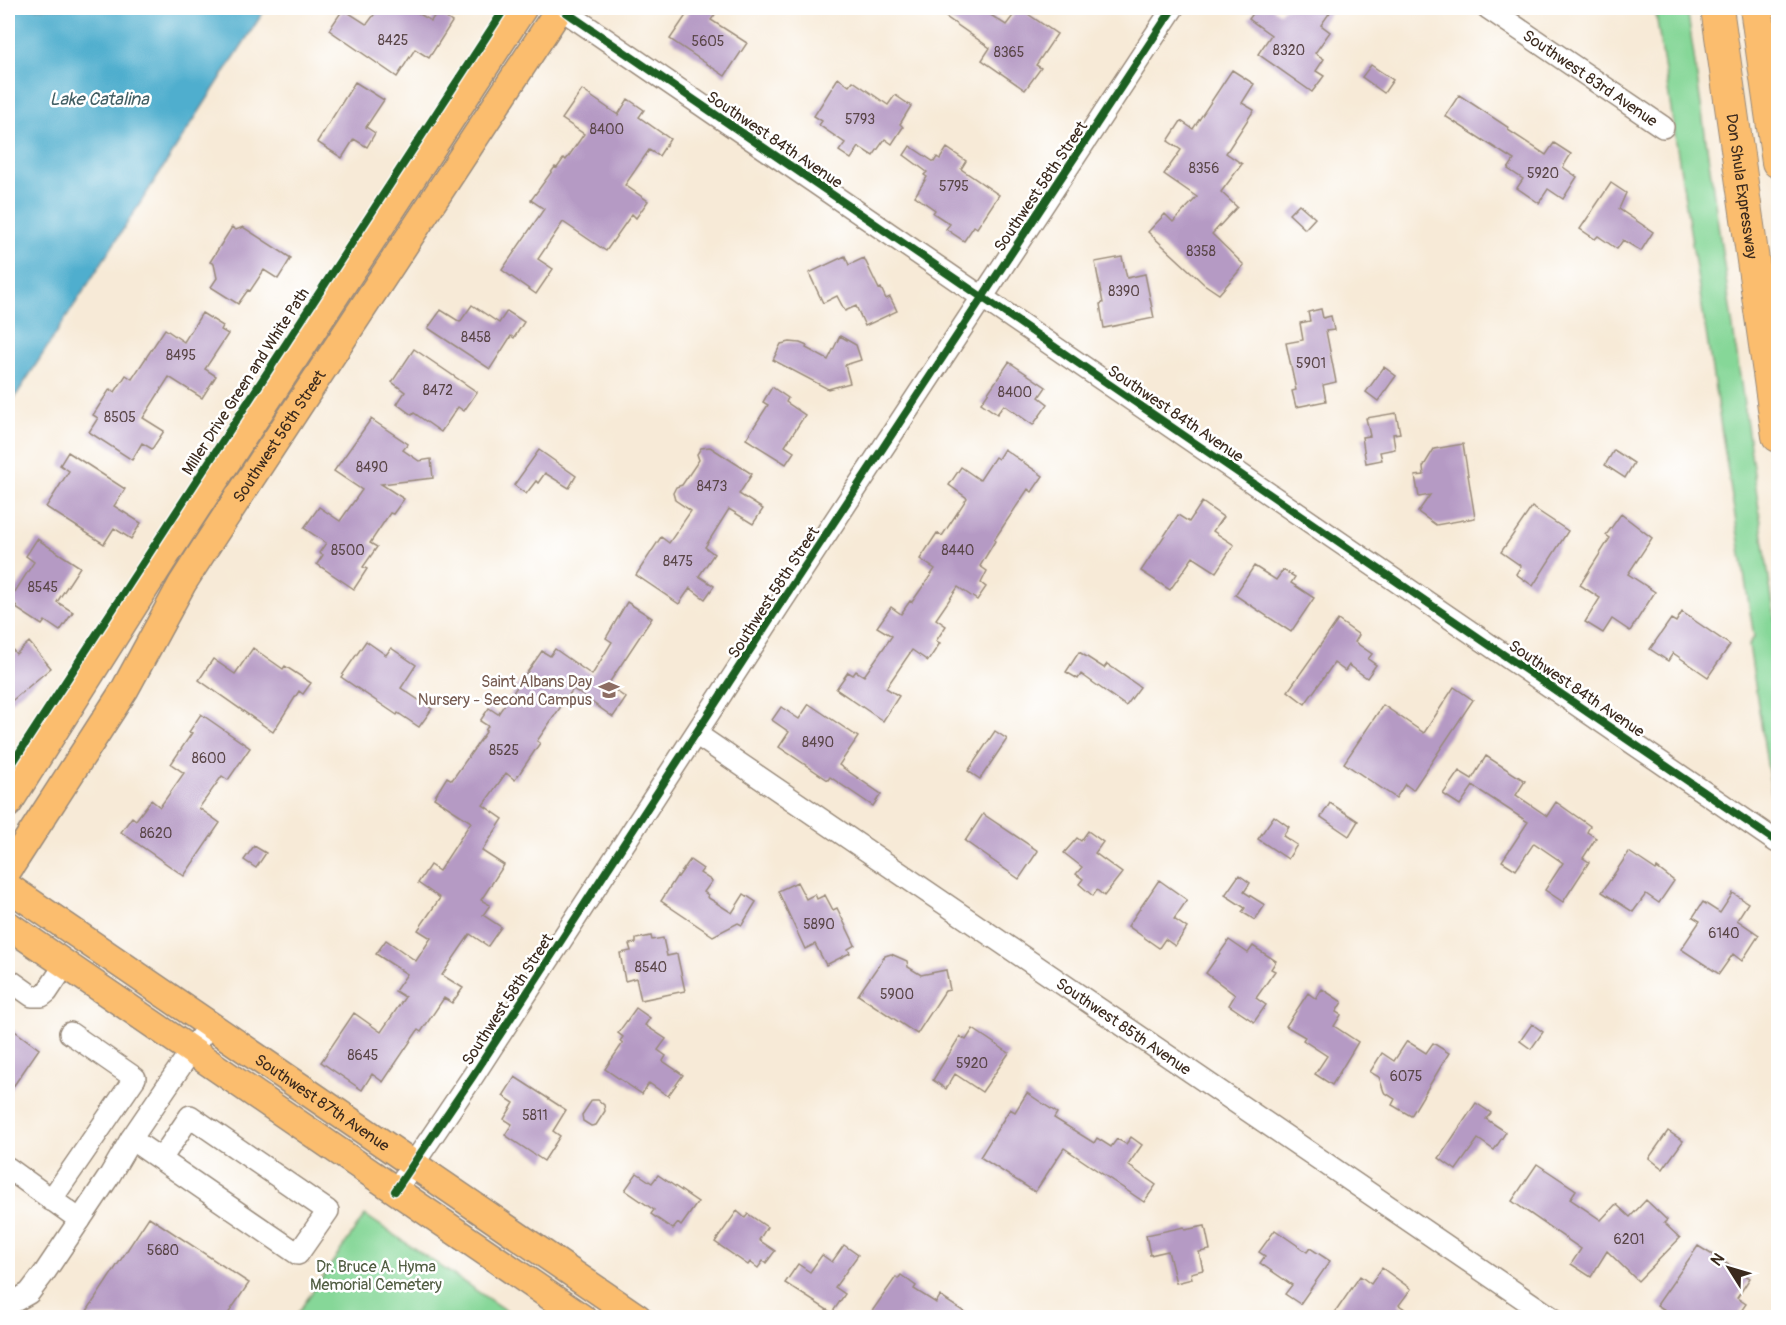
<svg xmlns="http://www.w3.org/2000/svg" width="1786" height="1325" viewBox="0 0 1786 1325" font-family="Pangolin,sans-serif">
<rect width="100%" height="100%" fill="#fff"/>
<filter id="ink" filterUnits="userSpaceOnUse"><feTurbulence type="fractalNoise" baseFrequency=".0167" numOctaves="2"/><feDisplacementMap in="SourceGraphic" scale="12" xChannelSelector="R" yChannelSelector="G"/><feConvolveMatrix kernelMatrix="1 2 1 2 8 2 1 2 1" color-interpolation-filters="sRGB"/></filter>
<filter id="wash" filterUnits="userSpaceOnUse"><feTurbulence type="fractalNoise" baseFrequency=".008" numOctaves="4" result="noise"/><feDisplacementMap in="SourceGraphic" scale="24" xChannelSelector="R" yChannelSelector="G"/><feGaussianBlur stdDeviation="1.35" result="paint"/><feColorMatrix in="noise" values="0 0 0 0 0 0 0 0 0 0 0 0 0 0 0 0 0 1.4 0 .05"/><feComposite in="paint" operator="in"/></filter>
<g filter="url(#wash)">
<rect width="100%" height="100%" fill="#f7ead7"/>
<path fill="#86d798" stroke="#60805b" stroke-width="1.5" d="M1655,8H1687L1778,641V836L1749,645L1754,637Z
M365,1215L515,1317H295Z"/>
<path fill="#50aece" stroke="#466c76" stroke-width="1.5" d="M8,8H266L8,408Z"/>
<g id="blocks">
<path fill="#b59ac4" d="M379,8H410L431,21L437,12L452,22L429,58L415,49L397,77L329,30L342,11L345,13L346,11L366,24L368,23Z
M691,8H708L716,13L711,20L747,43L725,76L670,39Z
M953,8H980L1006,25L1019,8L1057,34L1036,65L1041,68L1025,90L982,60L990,48L946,17Z
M1257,8H1272L1280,13L1284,8H1333L1321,25L1330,32L1315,53L1324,59L1316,71L1324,76L1312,92L1258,54L1271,35L1249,19Z
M1371,65L1393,80L1384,93L1362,77Z
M1232,70L1254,84L1242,103L1254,110L1226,153L1242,164L1221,192L1237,207L1212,234L1244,265L1219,294L1204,284L1148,232L1165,214L1173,222L1197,197L1164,174L1181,150L1168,141L1181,121L1193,129Z
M838,78L849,86L853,81L888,105L895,95L911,106L900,124L903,127L892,144L885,139L873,156L859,147L851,159L839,151L845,143L819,125L822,121L814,116Z
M355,82L384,100L366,127L375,133L367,147L354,139L342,158L317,142Z
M582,90L618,115L628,99L644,110L639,117L670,139L659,156L649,150L625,185L648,201L636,218L632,214L606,251L563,222L538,259L553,269L536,294L502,270L544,209L531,200L555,167L557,168L564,158L566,160L584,134L562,119Z
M1459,95L1509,128L1508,130L1546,155L1554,143L1571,154L1563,167L1577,177L1563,199L1548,189L1539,203L1517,188L1523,179L1508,169L1514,160L1445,116Z
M910,146L934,162L937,157L940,159L947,148L966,161L961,169L999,195L977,228L974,226L964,241L946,229L950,224L933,213L935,210L915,196L927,177L924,175L927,172L904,155Z
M1611,183L1626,193L1619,209L1653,232L1641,251L1623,240L1617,249L1598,236L1595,239L1580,229Z
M1299,204L1315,218L1305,229L1289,214Z
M232,227L236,230L243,227L291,258L278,279L264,270L250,291L248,290L238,304L211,287L217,278L214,264L210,262Z
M845,256L849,265L864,258L879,289L881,288L886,299L890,297L897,311L865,326L856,306L845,311L837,296L823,303L809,273Z
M1122,257L1127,278L1145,274L1154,318L1104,328L1100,304L1103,303L1095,262Z
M472,305L499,323L507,311L524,322L514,338L511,336L490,369L428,328L441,310L460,322Z
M1321,309L1323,318L1331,316L1334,330L1326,331L1336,382L1323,385L1326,401L1296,407L1292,391L1296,390L1286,343L1303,340L1300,323L1310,321L1308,312Z
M202,313L223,326L221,330L228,334L205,369L216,376L202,398L169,377L143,418L164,431L152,449L142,443L132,460L89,432L98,418L93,415L110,389L115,392L126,375L132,379L165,329L184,342Z
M840,336L856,345L861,360L845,365L850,383L828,389L773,360L781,344L790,342L800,343L807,346L806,348L828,360Z
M414,349L477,392L464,411L458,407L441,432L414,413L412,415L397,404L405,392L392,382Z
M1009,362L1046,387L1039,397L1048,404L1033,425L1004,405L997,414L981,403Z
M1384,367L1396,376L1378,401L1366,392Z
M772,387L788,398L786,402L805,415L785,446L794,452L786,464L746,439L768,405L763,402Z
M1396,413L1400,433L1393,434L1395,449L1380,452L1382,460L1366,463L1362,437L1370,436L1366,418Z
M371,419L408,444L403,450L419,461L431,459L433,478L381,484L404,499L393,514L390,513L370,543L377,547L363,567L367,569L354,589L317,564L323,555L319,553L326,543L304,528L319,507L340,521L362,490L334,471Z
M1463,444L1475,518L1436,525L1418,512L1430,495L1419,497L1415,476L1424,475L1423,467L1434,449Z
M710,447L752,474L739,494L763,509L753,524L729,509L705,547L714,554L699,576L714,586L705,599L690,588L679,604L636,575L661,537L669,543L691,511L675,500L673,493L676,487L682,485L699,460L697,454L701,448Z
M1004,449L1043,476L1032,492L1028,489L994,540L995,541L980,566L987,571L981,583L986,587L977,600L958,587L936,619L946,626L936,641L940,643L928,661L912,650L886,688L899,696L883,721L836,689L848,672L853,675L856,671L864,676L892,636L877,627L891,607L901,614L910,601L912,602L935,569L920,559L937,533L942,536L967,498L949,485L961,467L980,480L995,457L998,459Z
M539,450L576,476L569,488L545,473L538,483L536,481L526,494L514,485Z
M1614,450L1634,463L1625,478L1605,465Z
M68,452L125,489L114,506L141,523L131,539L114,528L104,544L46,507L69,471L60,465Z
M1202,502L1223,517L1213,531L1234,545L1216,572L1193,557L1170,590L1141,571L1178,515L1189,522Z
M1532,507L1568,531L1533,586L1516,574L1521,566L1501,552Z
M1621,514L1652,538L1628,574L1655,592L1630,631L1612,619L1603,633L1585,622L1600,598L1580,585L1610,538L1606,535Z
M37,539L80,567L57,602L73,612L60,631L45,621L42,625L16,608L17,606L9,601L34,562L26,556Z
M1254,566L1276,580L1283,570L1295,577L1291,583L1314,598L1291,632L1235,595Z
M627,602L652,618L609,683L612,685L610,687L626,698L613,717L573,689L537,741L540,743L515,780L506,773L483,805L503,819L482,851L504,865L481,900L490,905L483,915L501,927L488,946L470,934L442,975L463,988L452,1003L444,998L421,1032L418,1030L383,1082L372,1074L362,1090L321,1062L354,1013L381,1032L405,997L395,991L407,974L376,954L386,940L416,961L431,938L418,930L440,898L418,883L430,865L439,871L471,822L434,798L447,777L452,780L486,732L485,731L488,726L480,721L489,708L498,714L542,651L550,656L555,649L592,675L612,642L606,638Z
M1682,612L1730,645L1708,677L1673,653L1668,661L1650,649L1671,619L1676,622Z
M1338,620L1359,635L1355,642L1372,654L1368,659L1376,665L1367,678L1349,665L1345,671L1334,663L1305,704L1288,691Z
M366,641L386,655L391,648L416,665L401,688L432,709L419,727L398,713L397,715L341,677Z
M29,642L51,668L8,704V644L16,654Z
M253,648L283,669L285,666L311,683L303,694L299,691L273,732L199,680L213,659L235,674Z
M1079,652L1104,668L1107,664L1140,687L1126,706L1081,674L1078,679L1066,672Z
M1454,687L1473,700L1413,790L1405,784L1396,798L1344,763L1383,705L1424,733Z
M809,704L858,737L839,765L881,794L873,806L830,777L828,780L779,747L789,732L772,720L781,707L799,719Z
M201,714L250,748L228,780L222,776L199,808L220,823L184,876L121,832L132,817L136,820L151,800L160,807L184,773L171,764L192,733L189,732Z
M995,731L1007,739L980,779L968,771Z
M1486,756L1525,781L1516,795L1547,816L1556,802L1590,826L1587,832L1596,838L1583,858L1589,862L1563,902L1545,890L1563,863L1534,843L1516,870L1502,861L1528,822L1473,786L1460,805L1443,794L1459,771L1472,779Z
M1330,803L1358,821L1349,836L1321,817Z
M983,814L1038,851L1019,879L965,841Z
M1274,816L1289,827L1283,836L1297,845L1288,859L1258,839Z
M1088,831L1103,842L1095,853L1122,873L1104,896L1097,890L1093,896L1079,884L1083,879L1076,874L1082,867L1064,853L1077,838L1081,841Z
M254,846L266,853L256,868L244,860Z
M1629,852L1656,870L1657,868L1674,881L1659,903L1646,894L1633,912L1602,892Z
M690,860L703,869L700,873L712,881L704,892L708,895L707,897L732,913L744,894L756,902L742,925L738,923L713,936L661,901L677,876L678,877Z
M1239,875L1250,883L1244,892L1265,905L1255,920L1242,912L1245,908L1225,895Z
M1159,880L1187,900L1174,919L1187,928L1175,946L1165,939L1159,948L1128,926Z
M797,882L806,899L815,894L817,899L825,895L833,910L837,908L855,945L848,949L850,953L826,965L815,944L805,949L778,891Z
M1733,893L1748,903L1737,920L1759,935L1742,961L1733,954L1719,974L1681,949L1700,921L1693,917L1703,902L1720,913Z
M651,936L652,940L663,938L667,956L677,954L685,991L641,1000L636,978L625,981L620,953L631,951L629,944L636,943V939Z
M1229,940L1248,953L1253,946L1276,961L1271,969L1275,971L1256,998L1266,1005L1254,1022L1229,1005L1235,995L1206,973Z
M891,954L907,961L908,967L921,975L946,970L950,990L945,991L917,1034L858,995L885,956Z
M1322,989L1342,1002L1336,1012L1341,1015L1334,1026L1358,1042L1332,1085L1315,1074L1327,1056L1303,1040L1305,1037L1286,1026L1308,993L1316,999Z
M636,1008L650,1018L645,1025L666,1039L658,1050L666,1056L663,1061L683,1075L668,1096L649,1083L642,1094L605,1069L623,1043L620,1041L623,1037L618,1033Z
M1532,1024L1543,1032L1531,1049L1520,1041Z
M8,1026L39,1049L8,1094Z
M973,1029L1009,1053L982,1092L955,1074L946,1089L933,1080L960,1036L966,1040Z
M1407,1041L1426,1053L1433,1043L1449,1053L1411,1116L1392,1105L1395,1099L1384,1092L1379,1077L1370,1072L1382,1053L1394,1061Z
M515,1077L566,1110L553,1131L560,1136L544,1161L505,1135L512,1124L504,1119L514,1103L503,1096Z
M1027,1093L1057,1113L1054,1118L1094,1143L1097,1138L1111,1147L1117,1139L1126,1144L1131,1137L1142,1145L1128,1165L1156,1185L1144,1202L1064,1148L1035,1192L980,1157L1010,1109L1015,1112Z
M592,1100H598L604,1105L605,1111L596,1125L591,1126L583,1121L582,1115Z
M1476,1103L1491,1113L1486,1119L1506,1132L1494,1150L1478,1139L1456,1170L1439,1158Z
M1668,1131L1683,1141L1663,1169L1649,1158Z
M1537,1164L1576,1190L1570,1199L1601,1220L1616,1204L1630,1217L1646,1200L1667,1220L1664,1223L1680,1238L1638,1281L1607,1251L1591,1277L1571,1264L1581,1249L1512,1201Z
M637,1173L652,1183L658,1175L698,1202L681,1226L678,1223L673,1229L651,1214L654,1210L625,1190Z
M737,1211L745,1218L748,1214L767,1227L759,1240L775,1251L766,1263L763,1261L758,1268L750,1262L748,1265L715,1242Z
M149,1217L249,1283L226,1317H83Z
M1205,1226L1210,1250L1199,1252L1203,1270L1191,1273L1192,1279L1176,1283L1168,1251L1150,1255L1146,1235L1184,1227L1185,1230Z
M1275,1230L1307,1252L1310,1248L1330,1261L1300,1304L1285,1294L1292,1285L1260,1263L1265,1256L1259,1252Z
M844,1245L858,1255L835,1287L845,1294L832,1313L785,1283L798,1264L810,1272L822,1255L832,1262Z
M1698,1246L1750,1278L1737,1298L1746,1304L1737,1317H1676L1657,1305Z
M1382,1268L1411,1289L1399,1305L1417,1317H1332L1360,1276L1371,1284Z
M901,1275L916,1286L914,1289L936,1303L940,1296L972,1317H868L896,1277L898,1279Z"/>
</g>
</g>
<g filter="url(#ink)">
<use href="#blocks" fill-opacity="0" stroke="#998a7a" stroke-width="1.5"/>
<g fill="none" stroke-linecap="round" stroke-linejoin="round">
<g stroke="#998a7a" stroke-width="24">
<g id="minor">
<path d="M560,8L1777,842"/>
<path id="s1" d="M1488,8L1663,127"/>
<path id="s2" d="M696,734L1552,1318"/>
<path d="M8,979L32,996H42L47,992L65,965"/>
<path d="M131,1139L298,1254L328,1211L190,1116L161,1159"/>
<path d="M8,1168L80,1220"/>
<path d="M395,1191L473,1076L778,607L1173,8"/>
<path d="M51,1200L135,1078L70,1033"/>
<path d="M8,1305L29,1293L45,1272L110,1175L131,1139L208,1026"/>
</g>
</g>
<g stroke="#998a7a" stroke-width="30">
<g id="major">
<path d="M8,804L162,561L523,8"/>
<path id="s3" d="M8,870L125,689L182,584L205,548L560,8"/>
<path id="s4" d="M8,887L638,1318"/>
<path d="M8,925L582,1318"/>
</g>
</g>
<g stroke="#998a7a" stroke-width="34">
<g id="highway">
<path id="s5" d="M1717,8L1778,436"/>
<path d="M1756,8L1778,162"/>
</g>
</g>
<use href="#minor" stroke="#fff" stroke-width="21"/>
<use href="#major" stroke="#fbbd6e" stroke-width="27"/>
<use href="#highway" stroke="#fbbd6e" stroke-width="32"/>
<g stroke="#fff" stroke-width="11">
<path id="cycleway" d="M560,8L1777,842
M8,770L505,8
M395,1191L473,1076L778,607L1173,8"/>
</g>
<use href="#cycleway" stroke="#1b5e20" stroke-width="8"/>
</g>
</g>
<defs>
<g id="school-bare" transform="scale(1.62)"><path d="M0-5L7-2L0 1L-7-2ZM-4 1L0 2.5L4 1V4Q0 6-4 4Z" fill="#8d6e63" stroke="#fff" stroke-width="2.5" paint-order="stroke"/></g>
</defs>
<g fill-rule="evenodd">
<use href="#school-bare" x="609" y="690"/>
</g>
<g text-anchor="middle" stroke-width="5" stroke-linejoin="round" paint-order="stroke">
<g font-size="14" fill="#5a4648">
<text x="393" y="45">8425</text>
<text x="708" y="46">5605</text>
<text x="1289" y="55">8320</text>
<text x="1009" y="57">8365</text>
<text x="860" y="124">5793</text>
<text x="607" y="134">8400</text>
<text x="1204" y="173">8356</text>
<text x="1543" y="178">5920</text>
<text x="954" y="191">5795</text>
<text x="1201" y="256">8358</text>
<text x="1124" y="296">8390</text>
<text x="476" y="342">8458</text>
<text x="181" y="360">8495</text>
<text x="1311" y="368">5901</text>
<text x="438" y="395">8472</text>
<text x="1015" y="397">8400</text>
<text x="120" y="422">8505</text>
<text x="372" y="472">8490</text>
<text x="712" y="491">8473</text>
<text x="348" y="555">8500</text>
<text x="958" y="555">8440</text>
<text x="678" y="566">8475</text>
<text x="43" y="592">8545</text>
<text x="818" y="747">8490</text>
<text x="504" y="755">8525</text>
<text x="209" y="763">8600</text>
<text x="156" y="838">8620</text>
<text x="819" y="929">5890</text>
<text x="1724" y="938">6140</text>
<text x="651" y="972">8540</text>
<text x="897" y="999">5900</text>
<text x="363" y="1060">8645</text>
<text x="972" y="1068">5920</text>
<text x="1406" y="1081">6075</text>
<text x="535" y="1120">5811</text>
<text x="1629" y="1244">6201</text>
<text x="163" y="1255">5680</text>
</g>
<g font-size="16" fill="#3b2a1e" stroke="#fff">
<text dy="6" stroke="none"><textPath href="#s1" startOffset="124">Southwest 83rd Avenue</textPath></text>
<text transform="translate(775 139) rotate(34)" y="6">Southwest 84th Avenue</text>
<text transform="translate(1040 186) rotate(-56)" y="6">Southwest 58th Street</text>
<text dy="6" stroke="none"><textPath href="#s5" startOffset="180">Don Shula Expressway</textPath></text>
<text transform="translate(245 381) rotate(-57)" y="6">Miller Drive Green and White Path</text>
<text transform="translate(1176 413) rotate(34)" y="6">Southwest 84th Avenue</text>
<text dy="6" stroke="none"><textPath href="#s3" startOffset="512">Southwest 56th Street</textPath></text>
<text transform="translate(773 592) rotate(-57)" y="6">Southwest 58th Street</text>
<text transform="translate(1577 688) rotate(34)" y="6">Southwest 84th Avenue</text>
<text transform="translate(507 999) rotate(-57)" y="6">Southwest 58th Street</text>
<text dy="6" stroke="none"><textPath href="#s2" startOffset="518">Southwest 85th Avenue</textPath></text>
<text dy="6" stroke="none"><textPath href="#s4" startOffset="381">Southwest 87th Avenue</textPath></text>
</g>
<g font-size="16" fill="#785e54" stroke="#fff" text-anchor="end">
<text x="592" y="687">Saint Albans Day<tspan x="592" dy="18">Nursery - Second Campus</tspan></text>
</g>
<g font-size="16" fill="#525e43" stroke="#fff">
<text x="376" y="1272">Dr. Bruce A. Hyma<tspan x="376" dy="18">Memorial Cemetery</tspan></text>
</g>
<g font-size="18" font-style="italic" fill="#435f64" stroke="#fff">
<text x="99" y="105">Lake Catalina</text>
</g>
</g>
<rect width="1786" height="1325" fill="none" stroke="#fff" stroke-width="30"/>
<g transform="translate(1729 1268) rotate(307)" stroke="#ffffff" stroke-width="4.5" paint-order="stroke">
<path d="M0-4.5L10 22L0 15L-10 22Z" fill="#3b2a1e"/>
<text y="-9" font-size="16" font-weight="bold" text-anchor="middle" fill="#3b2a1e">N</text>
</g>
</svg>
